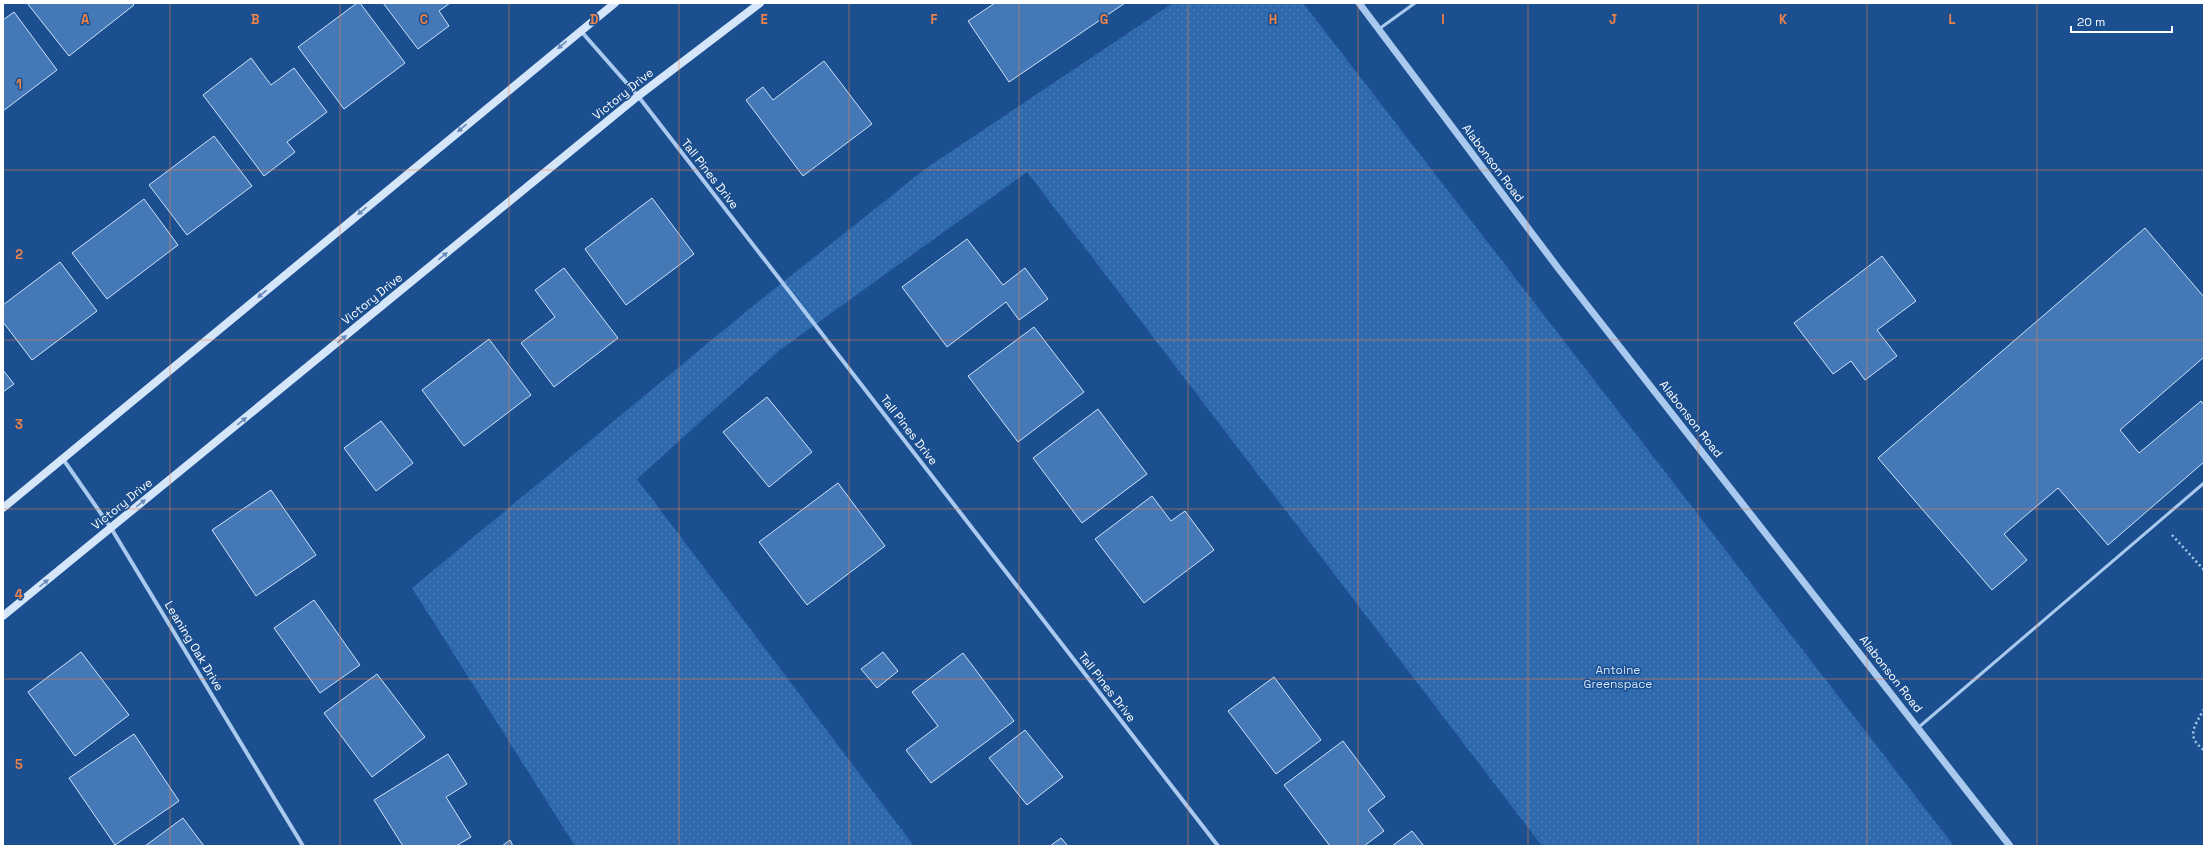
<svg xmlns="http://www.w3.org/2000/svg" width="2207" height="849" viewBox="0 0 2207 849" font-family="'Space Grotesk',sans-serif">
<defs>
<pattern id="park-dots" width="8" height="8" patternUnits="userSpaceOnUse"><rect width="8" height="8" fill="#2e69ad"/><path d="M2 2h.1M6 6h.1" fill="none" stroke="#4d80b9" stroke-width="1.8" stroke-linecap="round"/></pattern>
</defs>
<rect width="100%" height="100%" fill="#1b4f8f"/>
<path fill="url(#park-dots)" d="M1173,3H1303L1954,846H1542L1027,172L780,350L637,479L914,846H575L412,588L748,310L925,169Z"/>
<path fill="#4478b7" stroke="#cfe3fa" d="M27,3H132L134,5L69,56Z
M357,3H360L405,63L344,109L298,47Z
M383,3H450L439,11L449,26L418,49Z
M995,3H1125L1009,82L968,21Z
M14,12L57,70L3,111V20Z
M251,58L271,85L294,68L327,112L287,142L295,152L264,176L203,95Z
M824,61L872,124L803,176L746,100L763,87L773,100Z
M214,136L252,186L187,235L149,185Z
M652,198L694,254L626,305L585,249Z
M144,199L178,245L107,299L72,253Z
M2145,228L2204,297V357L2120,430L2139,453L2201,401L2204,405V462L2108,545L2058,488L2004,534L2027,560L1992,590L1878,458Z
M967,239L1003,285L1025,268L1048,299L1019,320L1006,302L947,347L902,287Z
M1882,256L1916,301L1877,330L1897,356L1865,380L1851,361L1833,374L1794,323Z
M60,262L97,311L32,360L3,322V305Z
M564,268L618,338L554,387L521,343L555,317L535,290Z
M1034,327L1084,392L1018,442L968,376Z
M489,339L531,395L464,446L422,390Z
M3,370L14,384L3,392Z
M767,397L812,452L769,487L723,432Z
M1098,409L1147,474L1082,523L1033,458Z
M381,421L413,463L376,491L344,448Z
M838,483L885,546L807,605L759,542Z
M271,490L316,555L256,596L212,530Z
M1152,496L1171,521L1185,511L1214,550L1144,603L1095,539Z
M314,600L360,665L320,693L274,628Z
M81,652L129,715L75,756L28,692Z
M883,652L898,671L877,688L861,669Z
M963,653L1014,721L931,783L906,750L938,726L912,692Z
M377,674L425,737L372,777L324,713Z
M1274,677L1321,740L1276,774L1228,711Z
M1025,730L1063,777L1027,805L989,758Z
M134,734L179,801L115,845L69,778Z
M1343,741L1385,797L1368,810L1384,831L1364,846H1330L1284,785Z
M448,754L467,784L446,797L471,837L456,846H403L374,800Z
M183,818L204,846H145Z
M1412,831L1424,846H1392Z
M1061,838L1068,846H1050Z
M510,840L513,846H502Z"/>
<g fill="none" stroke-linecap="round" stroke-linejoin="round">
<path stroke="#a9c9ee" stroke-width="2.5" stroke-dasharray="2 3" stroke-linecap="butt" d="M2172,535L2204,570
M2204,709C2195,726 2185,736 2204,750"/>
<path stroke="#a9c9ee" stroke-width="3" d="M1379,29L1415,3
M1919,727L2204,483"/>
<path stroke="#a9c9ee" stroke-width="4" d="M580,30L638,96L1218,846
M63,459L111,528L303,846"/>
<path stroke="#a9c9ee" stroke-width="7" d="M1359,3L1558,268L2010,846"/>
<path stroke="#d6e6fa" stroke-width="8" d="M3,508L615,3
M3,616L638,96L760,3"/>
</g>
<defs><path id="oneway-solid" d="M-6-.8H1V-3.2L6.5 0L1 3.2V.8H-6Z"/></defs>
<g fill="#668bba">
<use href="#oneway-solid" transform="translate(562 45) rotate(140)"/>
<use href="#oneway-solid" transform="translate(462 128) rotate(140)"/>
<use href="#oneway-solid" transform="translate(362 211) rotate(140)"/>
<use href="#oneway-solid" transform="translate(443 256) rotate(-39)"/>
<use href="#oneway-solid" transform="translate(262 294) rotate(140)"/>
<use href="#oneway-solid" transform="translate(342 339) rotate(-39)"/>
<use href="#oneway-solid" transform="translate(242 421) rotate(-39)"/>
<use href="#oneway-solid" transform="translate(141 503) rotate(-39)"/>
<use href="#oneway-solid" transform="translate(44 583) rotate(-39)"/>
</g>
<path fill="none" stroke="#ee8249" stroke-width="1" stroke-opacity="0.55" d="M170,3V846M340,3V846M509,3V846M679,3V846M849,3V846M1019,3V846M1188,3V846M1358,3V846M1528,3V846M1698,3V846M1867,3V846M2037,3V846M3,170H2204M3,340H2204M3,509H2204M3,679H2204"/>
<g text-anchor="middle" stroke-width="3" stroke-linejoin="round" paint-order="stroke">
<g font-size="12" fill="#fff" stroke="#1b4f8f">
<text transform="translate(623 94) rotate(-39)" y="4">Victory Drive</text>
<text transform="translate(1493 163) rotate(53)" y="4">Alabonson Road</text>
<text transform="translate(710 174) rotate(52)" y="4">Tall Pines Drive</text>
<text transform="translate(372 299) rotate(-39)" y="4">Victory Drive</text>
<text transform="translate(1691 419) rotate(52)" y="4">Alabonson Road</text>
<text transform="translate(909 430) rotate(52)" y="4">Tall Pines Drive</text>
<text transform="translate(122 504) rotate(-39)" y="4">Victory Drive</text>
<text transform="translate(194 646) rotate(59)" y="4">Leaning Oak Drive</text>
<text transform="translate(1891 674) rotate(52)" y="4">Alabonson Road</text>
<text transform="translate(1107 687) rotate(52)" y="4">Tall Pines Drive</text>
</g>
<g font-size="12" fill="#cfe3fa" stroke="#1b4f8f">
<text x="1618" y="674">Antoine<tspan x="1618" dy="14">Greenspace</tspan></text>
</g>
</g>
<g font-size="13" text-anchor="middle" font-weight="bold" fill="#ee8249" stroke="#1b4f8f" stroke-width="3" stroke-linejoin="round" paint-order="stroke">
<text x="85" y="24">A</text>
<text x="255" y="24">B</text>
<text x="424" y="24">C</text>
<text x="594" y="24">D</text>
<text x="764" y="24">E</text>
<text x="934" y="24">F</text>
<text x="1104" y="24">G</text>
<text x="1273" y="24">H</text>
<text x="1443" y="24">I</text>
<text x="1613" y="24">J</text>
<text x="1783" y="24">K</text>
<text x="1952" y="24">L</text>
<text x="19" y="89">1</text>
<text x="19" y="259">2</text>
<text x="19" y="429">3</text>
<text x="19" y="599">4</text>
<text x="19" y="769">5</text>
</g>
<rect width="2207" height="849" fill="none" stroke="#ffffff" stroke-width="8"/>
<path d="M2071 26v6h101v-6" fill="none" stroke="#ffffff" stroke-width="2"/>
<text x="2077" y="26" font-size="12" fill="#ffffff" stroke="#1b4f8f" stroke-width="3" paint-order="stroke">20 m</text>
</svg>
